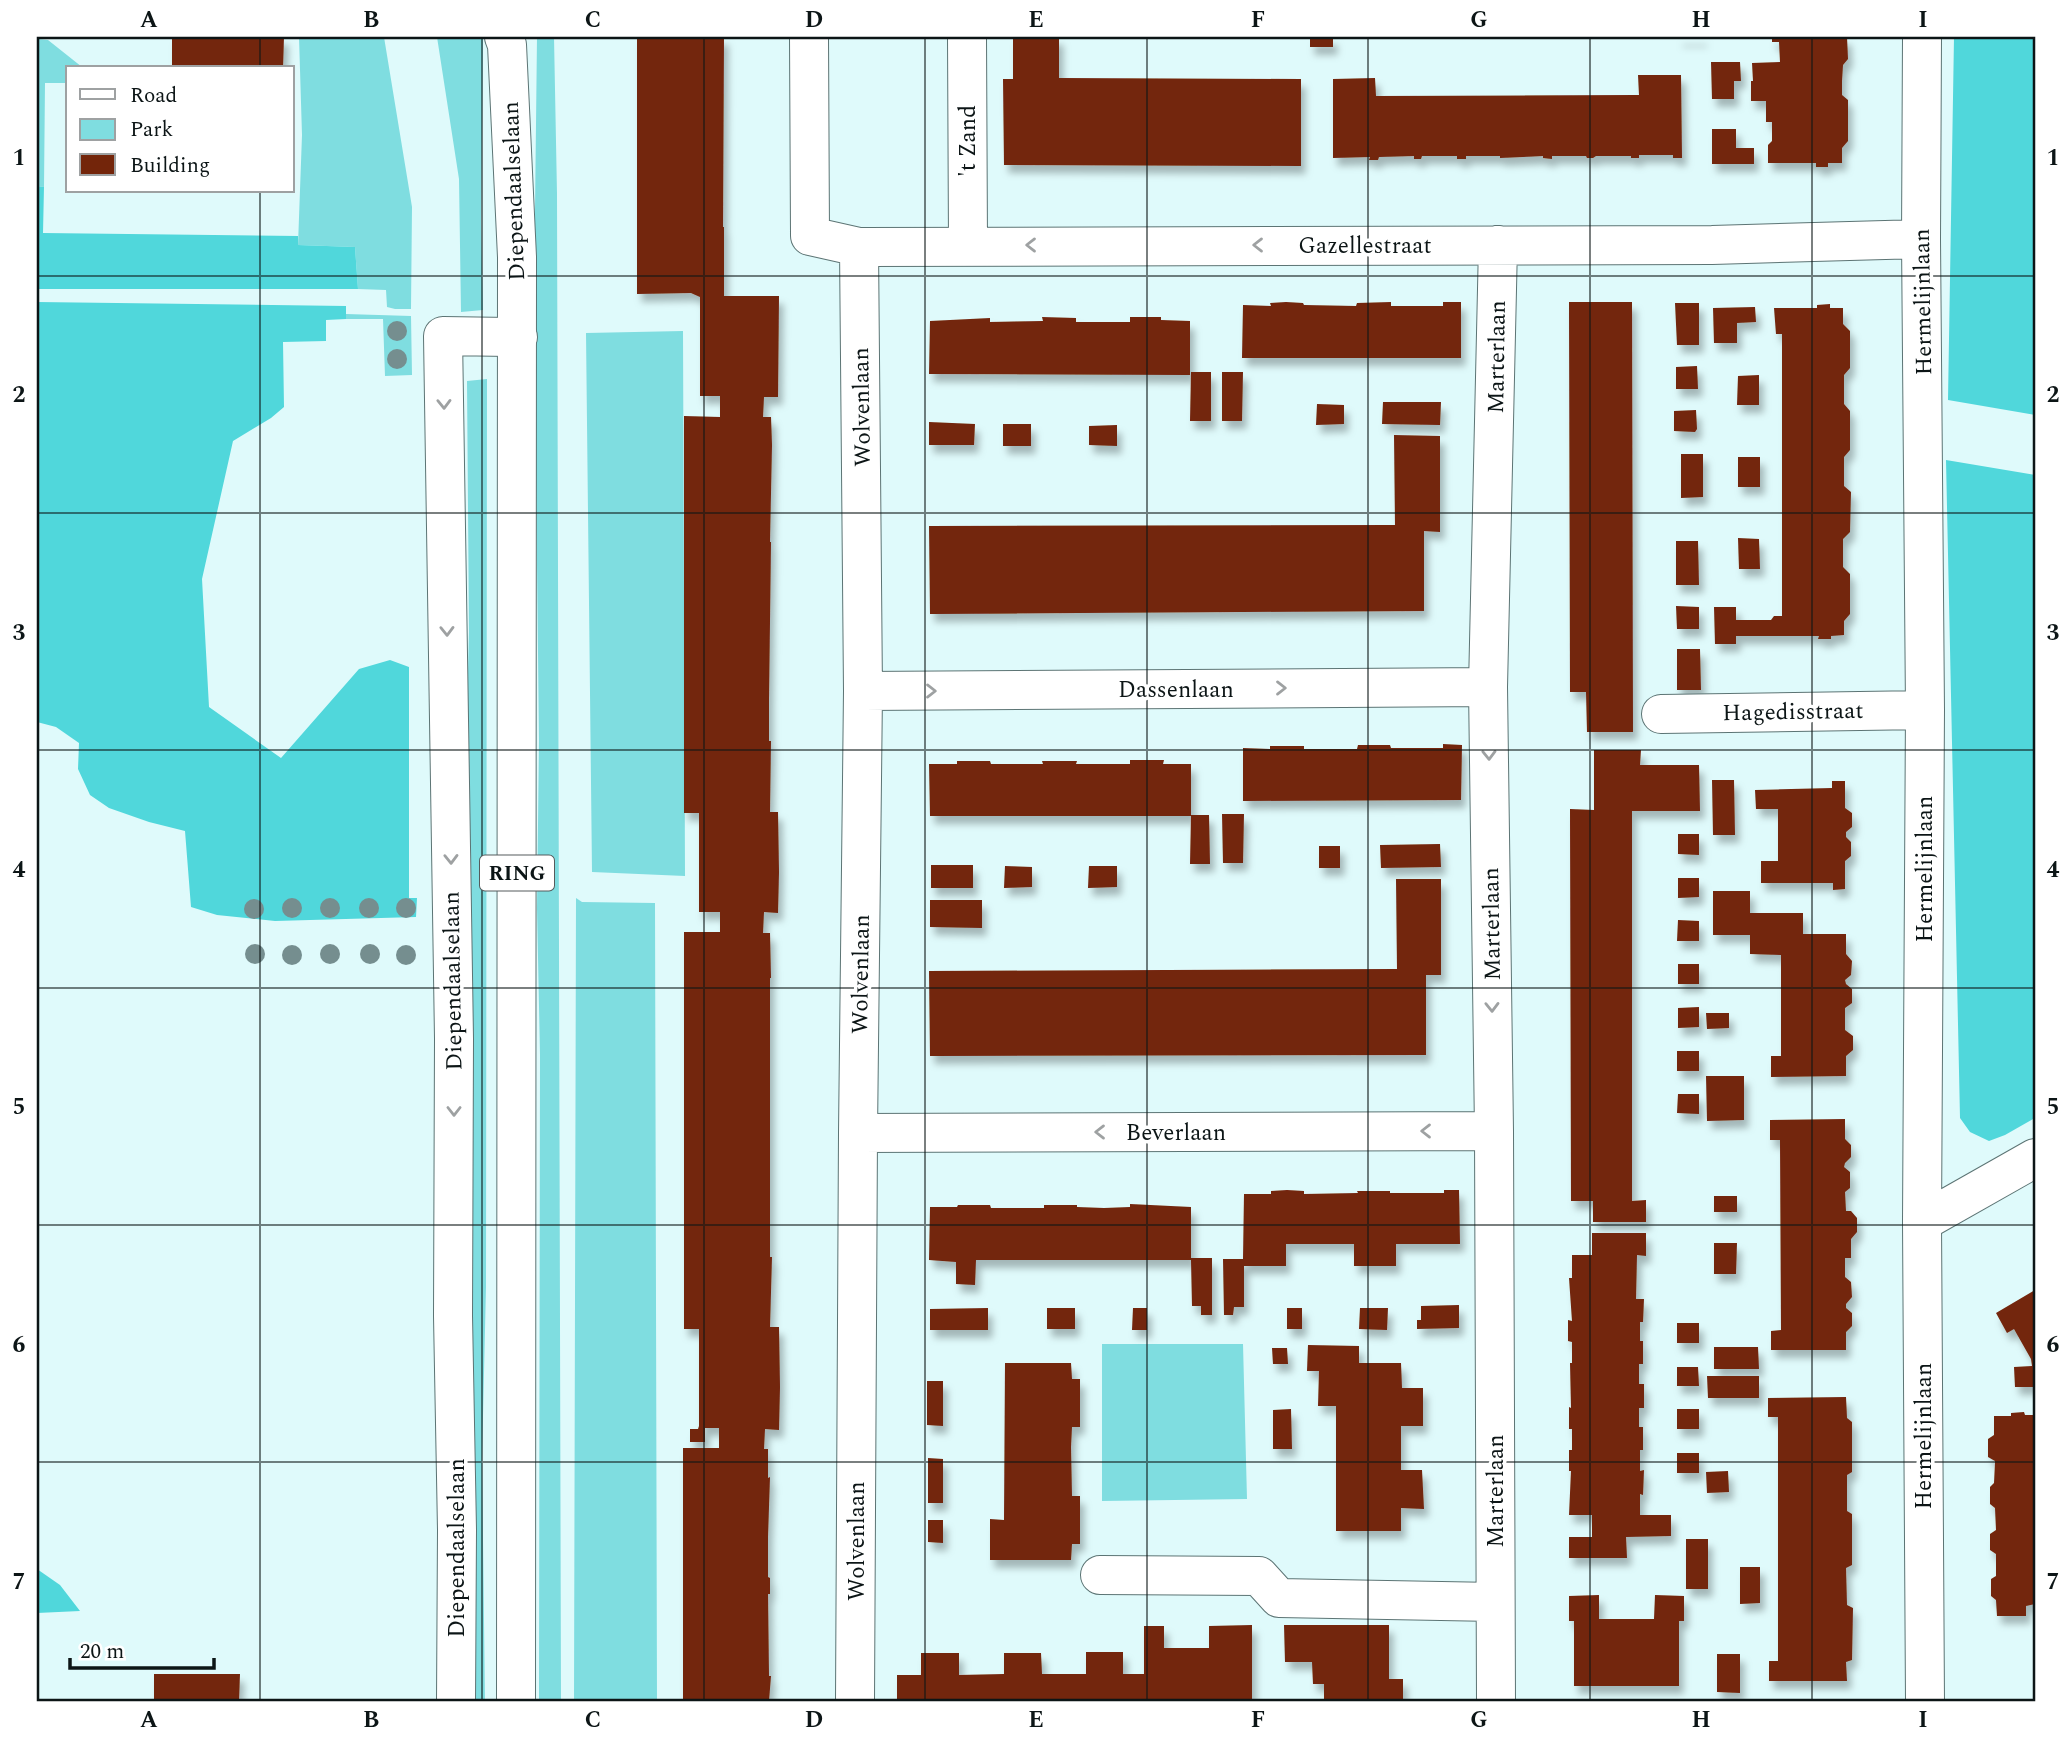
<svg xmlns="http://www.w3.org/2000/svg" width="2072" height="1738" viewBox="0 0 2072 1738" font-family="Spectral,serif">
<defs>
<filter id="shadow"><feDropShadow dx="4.5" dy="8" stdDeviation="3.5" flood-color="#0004"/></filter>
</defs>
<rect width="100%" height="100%" fill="#dffafb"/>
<path fill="#7fdde0" d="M299,37H384L412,207L411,309H395L387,307L386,290L358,289L355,247L298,245L302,135Z
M437,37H483L481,222L483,310L461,312L459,179Z
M537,37H554L557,194L561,1701H539L540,1055L537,908L539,741L534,297Z
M37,39L48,40L82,67L68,68V83H45L44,187L37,186Z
M346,314L411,316L412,375L385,376L383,319H346Z
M683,331L685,876L592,872L586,333Z
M487,379L486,1287L482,1459L485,1701H467L466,749L469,632L467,381Z
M576,898L582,902L655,903L657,1701H574Z
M1102,1344H1243L1247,1499L1102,1501Z"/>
<path fill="#50d7db" d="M1954,37H2035V415L1948,400Z
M37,186L44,187L43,233L298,236V245L355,247L358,289H37Z
M37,302L346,306V319L326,320V341L283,342L284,407L271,418L233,441L202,579L209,707L281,758L359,669L390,660L409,667V898H417L416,917L275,921L217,915L191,907L185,831L149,822L109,808L90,795L78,769L79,743L56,727L37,722Z
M1946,460L2035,475V1118L2005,1135L1989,1141L1970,1132L1960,1118Z
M37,1569L60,1585L80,1611L37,1613Z"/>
<path fill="#73250a" filter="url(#shadow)" d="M172,37H284L283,68H172Z
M637,37H724L723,227H724V296H779L778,397H764L763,417H771L772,445L770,542H771L769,700V741H771L770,812H778L779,872L778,913L764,912L763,933H770L771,978H770V1257H772L770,1327H779L780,1387L779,1430L765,1429L764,1449H768V1478L770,1477L768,1537V1577L770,1578V1594H768L769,1676H771L769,1701H683V1448H719V1428H705V1442H690V1429H698L699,1426V1329H684V932H720V912H699V813H684V416L720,417V396H700V297L691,293L637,294Z
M1013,37H1059V78L1301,79V166L1004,165L1003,79H1013Z
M1310,37H1333V47H1310Z
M1678,37H1703V39H1678Z
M1772,37H1847L1848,59L1843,65L1842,81V95L1848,100V141L1842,148V163H1828V167H1816V163H1768V145L1772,141V122H1766V101H1751V81H1753L1752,63L1780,62L1779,42H1772Z
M1711,62H1740L1741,81H1734V99H1712Z
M1638,75H1681L1682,158H1673V155H1639V158H1631V156H1596L1593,158H1587L1586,156H1552V159L1543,158V156L1500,158V156H1466V159H1457V156H1422L1421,159H1414V156L1379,157L1378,160H1369L1370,157L1333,158V79L1375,78L1376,96L1637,95H1639Z
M1712,129H1736V148H1754V164H1712Z
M1286,302L1303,303L1304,305L1356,306L1357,303L1391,302V306H1443V302H1461V358H1242L1243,305L1271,306L1270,303Z
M1569,302H1632L1633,732H1587L1586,692H1570Z
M1675,303H1699V345H1677Z
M1830,304V308H1843V324L1850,331V368L1844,375V404L1850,411V450L1844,457V486L1851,492L1850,532L1843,539V567L1850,574V614L1844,621V635L1831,636V639H1818L1819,636H1736V644H1715L1714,607H1736V620H1771L1774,616H1782V334H1776L1774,308H1817V305Z
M1755,307L1756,322L1737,323V343H1714L1713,308Z
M1042,317L1076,318V322H1130V317H1161V320L1190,321V375L929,374L930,321L990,318V322L1043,321Z
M1697,366L1698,389H1676V367Z
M1191,372H1211V421H1190Z
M1222,372H1243L1242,421H1222Z
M1759,375V405H1737L1738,376Z
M1383,402H1441L1440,425L1382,424Z
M1317,404L1344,405V424L1316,425Z
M1696,410L1697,429L1695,432L1674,431V411Z
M929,422L975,424L974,445H929Z
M1003,424H1031V446H1003Z
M1117,425V446L1089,445V426Z
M1394,435L1440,436V532L1424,531V611L930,614L929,526L1395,525Z
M1681,454H1703V497L1681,498Z
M1738,457H1760V487H1738Z
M1738,538L1759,539L1760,569H1739Z
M1676,541H1698L1699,585H1676Z
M1676,606L1699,607V629H1677Z
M1677,649H1700L1701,690H1677Z
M1443,744L1462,745L1461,800L1243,801V748L1270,749V746H1304V749H1357L1358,745H1390L1391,748H1443Z
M1594,750H1641L1640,765H1699L1700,811H1632V1201L1646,1200V1222H1593V1201H1571L1570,809L1594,810Z
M1130,760H1164L1163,764H1191V815H1209L1210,864H1190L1191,816H930L929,764H957V761H990L991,764H1043L1042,761H1077L1076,764H1130Z
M1712,780H1734L1735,835H1713Z
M1832,781H1845V808L1852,813V827L1846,832V837L1851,842V856L1845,861V889L1833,890V883H1761V861H1778V809H1756L1755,790L1832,788Z
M1222,814H1244L1243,863H1223Z
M1678,834H1699V855L1678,854Z
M1440,844L1441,867L1381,868L1380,845Z
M1319,846H1340V868H1319Z
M931,865H973V888H931Z
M1005,866L1032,867V887L1004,888Z
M1089,866H1117V887L1088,888Z
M1678,878H1699V897L1678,898Z
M1396,879H1441V975H1426V1055L930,1056L929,971L1397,969Z
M1713,891H1750V913H1803V934H1846V954L1852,961L1851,975L1845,980L1846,984L1852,989V1003L1845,1008V1030L1853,1036V1050L1846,1056V1076L1771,1077V1056H1781V955L1750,954V935H1713Z
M930,900H982V928L930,927Z
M1678,920L1699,921V941H1677Z
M1678,964H1699V984H1678Z
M1699,1007V1027L1678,1028V1008Z
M1706,1013H1729V1028L1707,1029Z
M1677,1051H1699V1071H1677Z
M1706,1076H1744V1120L1707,1121Z
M1678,1094H1699V1114L1677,1113Z
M1845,1119V1139L1851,1145V1157L1845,1163L1844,1167L1850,1172V1188L1845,1192L1846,1211H1851L1857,1218V1232L1851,1239V1258H1845V1277L1851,1282L1852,1297L1846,1304V1308L1852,1313V1326L1846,1332V1350H1771V1331L1781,1330L1780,1140H1770V1120Z
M1287,1190L1304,1191V1194L1358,1193L1357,1191H1390V1193H1444V1190H1459L1460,1244H1396V1266H1354V1244H1286V1266H1244V1307H1234L1233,1315H1224L1223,1259H1243L1244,1194H1271V1191Z
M1714,1196H1737V1212H1714Z
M1130,1204L1191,1207V1258H1212V1315H1201V1306H1192L1191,1260H976L975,1285L956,1284V1262L929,1260L930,1207H957L958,1205H990L991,1208H1044V1205H1077V1207L1104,1208L1130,1207Z
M1592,1233H1646V1256L1637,1255L1636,1299H1644L1643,1322H1640V1341H1643V1364H1639V1384H1644V1408H1639V1427H1643V1450H1640V1471L1644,1470L1643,1495L1640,1494V1515H1671V1536L1626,1537L1627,1558H1569V1537H1592V1515H1569L1571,1471H1569V1450H1572V1429H1569V1407L1571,1408L1570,1363H1572V1342L1568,1341V1320L1572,1321L1569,1278H1572V1255H1592Z
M1714,1243H1737L1736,1274H1714Z
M2035,1290V1387H2015L2014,1367L2032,1366L2031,1359L2014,1329L2007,1333L1996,1313Z
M1459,1305V1328L1417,1329V1320H1421V1306Z
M988,1308V1330H930V1309Z
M1047,1308H1075V1329H1047Z
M1133,1308H1147V1330H1132Z
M1287,1308H1302V1329H1287Z
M1360,1308H1388L1387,1330L1359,1329Z
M1677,1323H1699V1343H1677Z
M1308,1345L1359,1346V1363H1401L1402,1388H1423V1426H1401V1470H1422L1424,1509L1401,1508V1531H1336V1406H1318L1319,1371H1307Z
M1714,1347H1758L1759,1369H1714Z
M1272,1348H1287L1288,1364H1273Z
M1005,1363H1071L1072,1379H1080V1427H1072L1071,1447L1072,1496H1080V1544H1072L1071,1560H990V1519L1004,1520Z
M1677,1367H1698L1699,1386H1677Z
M1707,1376H1759V1398H1708Z
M927,1381H943V1426L927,1425Z
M1846,1397L1847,1418L1852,1422V1472L1847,1475V1511L1852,1514V1565L1846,1568L1847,1605L1853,1608L1852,1660L1846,1662L1847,1681H1769V1661H1778V1417H1768V1398Z
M1291,1409L1292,1449H1273V1410Z
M1677,1409H1699V1429H1677Z
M2024,1412L2025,1415H2035V1604L2026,1606V1616H1997L1996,1600L1991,1596V1579L1996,1576V1554L1990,1550V1534L1996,1530L1995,1508L1990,1504V1487L1994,1483L1995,1463V1461L1988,1457V1439L1994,1435V1416H2011V1413Z
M1677,1453H1699V1473H1677Z
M928,1458L943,1459V1503H928Z
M1728,1471L1729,1492L1707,1493L1706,1472Z
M928,1520H943V1543L928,1542Z
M1686,1539H1708V1589H1686Z
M1740,1567H1760V1603L1740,1604Z
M1599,1595V1619H1654L1655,1595L1684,1596V1621H1679V1686H1574V1621H1569V1596Z
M1252,1625V1701H897V1675H921V1653H959V1675L1004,1674V1653H1041L1042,1674H1086V1652H1123V1674H1144V1626H1164V1648H1209V1626Z
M1284,1625H1389V1679H1403V1701H1324V1684H1313L1312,1662H1285Z
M1717,1654H1740V1693L1717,1692Z
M154,1674H240L239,1701H154Z"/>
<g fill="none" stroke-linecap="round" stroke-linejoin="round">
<g stroke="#5c7474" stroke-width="40">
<path id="minor" d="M809,37L810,236L859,247L1712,245L1921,239
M967,37L968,245
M1922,37L1921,239L1925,710L1922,1222L1925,1701
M863,691L1488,687
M1661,714L1925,710
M858,1133L1494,1131
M1922,1222L2035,1158
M1100,1575L1259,1576L1279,1598L1495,1602
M456,1701L457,1530L453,1316L454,1039L443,336L518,337
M855,1701L858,1133L863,691L859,247
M1496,1701L1494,1131L1488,687L1498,245"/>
</g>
<g stroke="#5c7474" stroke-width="40">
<path id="major" d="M504,37L507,45L517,257L516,1701"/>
</g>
<use href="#minor" stroke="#fff" stroke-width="38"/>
<use href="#major" stroke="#fff" stroke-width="38"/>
</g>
<g fill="#758e8f">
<circle cx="397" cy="331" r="10"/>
<circle cx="397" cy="359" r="10"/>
<circle cx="292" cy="908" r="10"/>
<circle cx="330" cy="908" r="10"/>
<circle cx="369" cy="908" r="10"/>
<circle cx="406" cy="908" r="10"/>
<circle cx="254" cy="909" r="10"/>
<circle cx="255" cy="954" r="10"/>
<circle cx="330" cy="954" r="10"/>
<circle cx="370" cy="954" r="10"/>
<circle cx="292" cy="955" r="10"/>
<circle cx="406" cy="955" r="10"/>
</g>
<defs><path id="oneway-chevron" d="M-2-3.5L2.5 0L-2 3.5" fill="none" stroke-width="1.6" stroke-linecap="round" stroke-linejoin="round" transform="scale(1.75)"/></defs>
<g stroke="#9ea1a2">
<use href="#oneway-chevron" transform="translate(1031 245) rotate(-180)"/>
<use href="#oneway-chevron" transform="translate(1258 245) rotate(-180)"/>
<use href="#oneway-chevron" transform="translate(444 404) rotate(89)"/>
<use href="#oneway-chevron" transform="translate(447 631) rotate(89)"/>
<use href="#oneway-chevron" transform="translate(1281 688)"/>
<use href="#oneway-chevron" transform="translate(931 691)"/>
<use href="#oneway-chevron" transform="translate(1489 755) rotate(89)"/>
<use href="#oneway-chevron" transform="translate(451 859) rotate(89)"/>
<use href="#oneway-chevron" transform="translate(1492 1007) rotate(89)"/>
<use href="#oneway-chevron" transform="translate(454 1111) rotate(90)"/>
<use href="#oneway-chevron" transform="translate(1426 1131) rotate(180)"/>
<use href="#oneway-chevron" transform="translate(1100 1132) rotate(180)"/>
</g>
<path fill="none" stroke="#0c1516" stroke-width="2" stroke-opacity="0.55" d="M260,37V68M482,37V1701M704,37V1701M925,37V1701M1147,37V1701M1368,37V1701M1590,37V1701M1812,37V1701M260,191V1701M37,276H2035M37,513H2035M37,750H2035M37,988H2035M37,1225H2035M37,1462H2035"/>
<g text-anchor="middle" stroke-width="7" stroke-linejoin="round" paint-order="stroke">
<rect fill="#fff" stroke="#555b5c" stroke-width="2" x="480" y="855.5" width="74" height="35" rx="5"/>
<g font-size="21" font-weight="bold" fill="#0c1516">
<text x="517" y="880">RING</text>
</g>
<g font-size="23" fill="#0c1516" stroke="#fff">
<text transform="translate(967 141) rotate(-90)" y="8">'t Zand</text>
<text transform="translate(513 191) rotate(-92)" y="8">Diependaalselaan</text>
<text x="1365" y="253">Gazellestraat</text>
<text transform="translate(1922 302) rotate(-91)" y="8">Hermelijnlaan</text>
<text transform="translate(1496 357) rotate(-89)" y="8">Marterlaan</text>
<text transform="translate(861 407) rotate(-91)" y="8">Wolvenlaan</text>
<text x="1176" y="697">Dassenlaan</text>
<text transform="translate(1793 711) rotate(-1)" y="8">Hagedisstraat</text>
<text transform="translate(1924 869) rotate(-90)" y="8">Hermelijnlaan</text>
<text transform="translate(1491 924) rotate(-91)" y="8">Marterlaan</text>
<text transform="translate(860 974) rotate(-89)" y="8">Wolvenlaan</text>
<text transform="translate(452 981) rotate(-91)" y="8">Diependaalselaan</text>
<text x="1176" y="1140">Beverlaan</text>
<text transform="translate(1923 1436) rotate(-90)" y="8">Hermelijnlaan</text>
<text transform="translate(1495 1491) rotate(-90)" y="8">Marterlaan</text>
<text transform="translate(856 1541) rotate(-90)" y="8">Wolvenlaan</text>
<text transform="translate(456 1548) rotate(-90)" y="8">Diependaalselaan</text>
</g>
</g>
<rect width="2072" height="1738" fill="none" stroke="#ffffff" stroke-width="77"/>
<rect x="66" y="66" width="228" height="126" fill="#ffffff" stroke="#9ea1a2" stroke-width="2"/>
<rect x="80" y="89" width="35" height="10" fill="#ffffff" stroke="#9ea1a2" stroke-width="2"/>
<text x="130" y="102" font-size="21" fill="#0c1516">Road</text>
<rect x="80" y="119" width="35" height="21" fill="#7fdde0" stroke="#9ea1a2" stroke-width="2"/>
<text x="130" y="136" font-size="21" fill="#0c1516">Park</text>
<rect x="80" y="154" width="35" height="21" fill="#73250a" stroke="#9ea1a2" stroke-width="2"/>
<text x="130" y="172" font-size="21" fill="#0c1516">Building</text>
<path d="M70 1658v10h144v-10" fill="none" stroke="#0c1516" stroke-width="3.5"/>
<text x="80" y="1658" font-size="21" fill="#0c1516" stroke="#ffffff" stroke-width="5" paint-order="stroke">20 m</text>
<rect x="38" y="38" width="1996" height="1662" fill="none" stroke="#0c1516" stroke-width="2.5"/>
<g font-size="23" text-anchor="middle" font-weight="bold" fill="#0c1516">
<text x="149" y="27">A</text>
<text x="371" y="27">B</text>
<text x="593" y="27">C</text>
<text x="814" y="27">D</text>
<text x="1036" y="27">E</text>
<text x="1258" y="27">F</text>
<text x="1479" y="27">G</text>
<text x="1701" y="27">H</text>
<text x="1923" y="27">I</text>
<text x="19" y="165">1</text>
<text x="2053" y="165">1</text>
<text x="19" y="402">2</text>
<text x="2053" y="402">2</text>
<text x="19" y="640">3</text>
<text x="2053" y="640">3</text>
<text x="19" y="877">4</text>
<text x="2053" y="877">4</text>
<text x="19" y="1114">5</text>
<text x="2053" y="1114">5</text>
<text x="19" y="1352">6</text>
<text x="2053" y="1352">6</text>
<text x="19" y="1589">7</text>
<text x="2053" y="1589">7</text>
<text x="149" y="1727">A</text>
<text x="371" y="1727">B</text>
<text x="593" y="1727">C</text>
<text x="814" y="1727">D</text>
<text x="1036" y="1727">E</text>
<text x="1258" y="1727">F</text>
<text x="1479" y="1727">G</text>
<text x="1701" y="1727">H</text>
<text x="1923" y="1727">I</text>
</g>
</svg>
